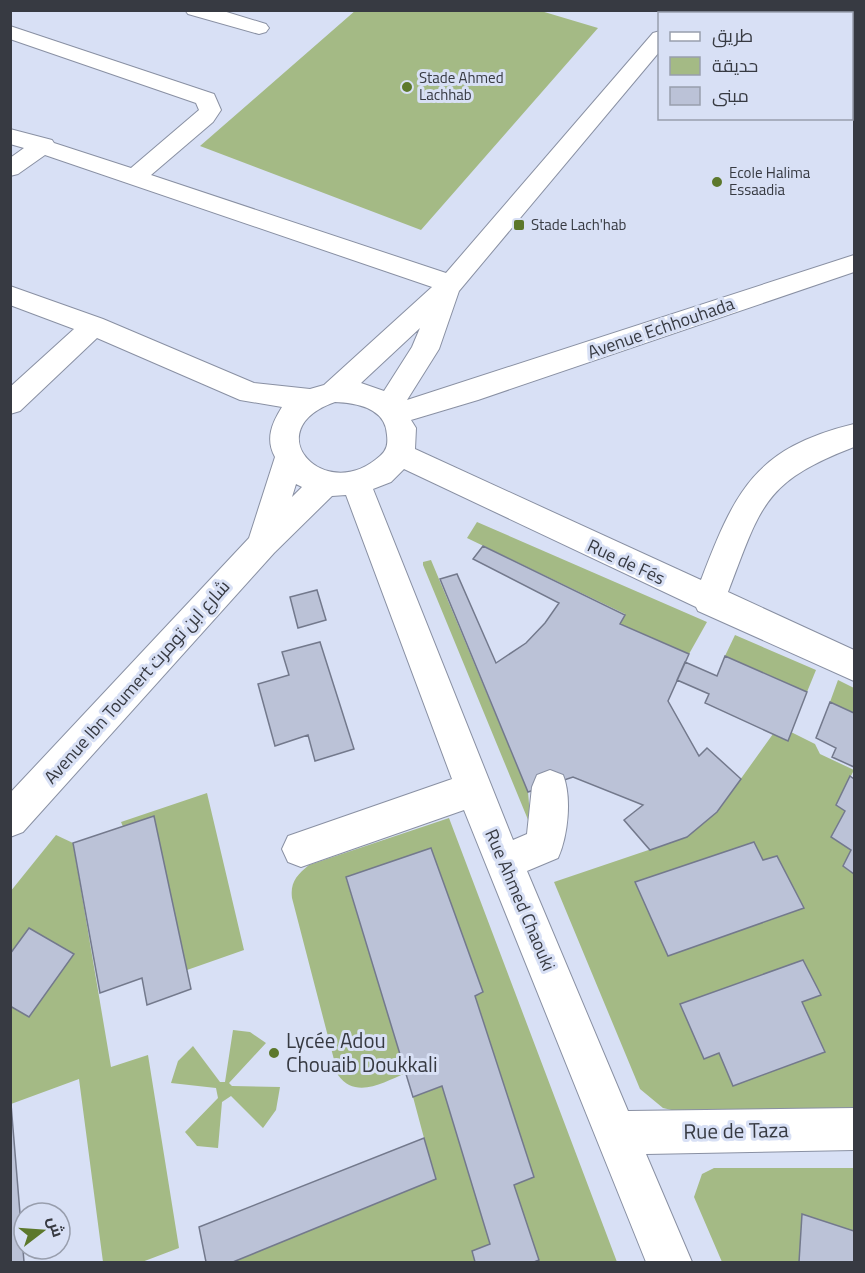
<svg xmlns="http://www.w3.org/2000/svg" width="865" height="1273" viewBox="0 0 865 1273" font-family="'Titillium Web',Cairo,sans-serif">
<rect width="100%" height="100%" fill="#d8e0f5"/>
<path fill="#a4ba85" d="M356,10L541,11L598,28L421,230L200,146Z
M477,522L707,622L689,654L620,624L625,614L467,538Z
M431,560L528,792L531,827L423,565V562Z
M735,635L816,670L807,692L725,656Z
M838,680L854,688V713L830,702Z
M791,732L815,744L820,754L854,770L836,805L845,811L831,837L851,850L843,866L854,874V1110L680,1112L663,1108L640,1089L554,882L687,837L717,812L773,734L788,741Z
M207,793L244,950L187,970L121,822Z
M449,818L617,1262H233L435,1179L413,1097L442,1086L477,1200L534,1177L475,996L483,992L431,849L346,878L406,1073C384,1082 356,1100 338,1075L292,898C290,882 297,875 309,865Z
M56,835L73,843L111,1067L148,1055L179,1248L142,1262H103L79,1079L11,1104L10,892Z
M233,1030L250,1032L266,1043L229,1083L232,1086L280,1087L276,1110L263,1128L231,1096L222,1102L218,1148L197,1146L185,1132L218,1098L216,1088L171,1083L178,1061L193,1046L220,1082H225Z
M714,1168H854V1262H722L694,1197L702,1174Z"/>
<path fill="#bbc2d7" stroke="#73798c" stroke-width="1.5" d="M483,546L625,615L620,624L689,654L668,701L699,756L707,748L741,779L717,812L687,837L650,850L624,820L643,805L573,777L528,792L440,579L457,574L496,663L526,643L545,623L559,603L473,559Z
M317,590L326,620L298,628L290,597Z
M320,642L354,749L315,761L308,735L275,746L258,684L289,675L282,652Z
M725,656L807,692L788,741L705,703L709,694L677,680L685,662L717,676Z
M830,702L854,713V767L832,757L836,748L816,738Z
M850,776L854,779V874L843,866L851,850L831,837L845,811L836,805Z
M154,816L191,989L147,1005L142,978L100,993L73,843Z
M754,842L763,860L777,856L804,908L668,956L635,882Z
M431,848L483,992L475,996L534,1177L514,1185L539,1260L534,1262H475L472,1251L490,1244L442,1086L413,1097L346,877Z
M29,928L74,954L29,1017L10,1006V954Z
M803,960L821,995L802,1002L825,1052L733,1086L719,1053L704,1059L680,1004Z
M11,1104L24,1262H10Z
M424,1138L436,1179L233,1262H206L199,1227Z
M802,1214L854,1231V1262H799Z"/>
<g fill="none" stroke-linecap="round" stroke-linejoin="round">
<g stroke="#8990a3" stroke-width="2">
<path id="minor" d="M185,10H220L266,24L269,28L266,32L259,34L188,14Z
M673,10H708L706,14H671Z
M822,10H851L853,14L852,17V14H824Z
M10,26L214,94L221,110L213,122L151,175L446,273L653,33L660,31V51L459,291L439,349L407,400L854,255V272L478,400L411,420L416,428L415,449L701,580C735,491 755,448 854,424V447C763,482 761,506 728,592L854,650V681L698,611L696,607L404,469L391,482L373,489L513,840L527,834L532,787L537,775L550,770L563,775C572,797 568,836 558,858L527,871L628,1111L854,1108V1150L646,1154L692,1262H646L464,810L301,867L288,862L282,849L288,836L452,779L346,495L332,496L274,553L23,832L10,837V793L249,538L275,457C265,439 272,423 282,407L240,400L97,338L20,411L10,414V387L74,329L10,305V286L103,319L254,383L310,389L324,385L432,287L45,155L18,174L10,176V158L24,148L10,144V129L52,140L54,143L131,168L199,110L196,103L10,39ZM420,328L412,347L384,391L361,383ZM335,402C357,403 386,408 387,435C388,444 387,450 380,456C325,506 255,430 335,402ZM296,484L302,487L292,497Z"/>
</g>
<use href="#minor" fill="#fff" fill-rule="evenodd"/>
</g>
<g fill="#5c782c" stroke="#d8e0f5" stroke-width="2">
<circle cx="407" cy="87" r="6"/>
<circle cx="717" cy="182" r="6"/>
<rect x="513" y="219" width="12" height="12" rx="3"/>
<circle cx="274" cy="1053" r="6"/>
</g>
<g text-anchor="middle" stroke-width="6" stroke-linejoin="round" paint-order="stroke">
<g font-size="15" fill="#373a42" stroke="#d8e0f5" text-anchor="start">
<text x="419" y="83">Stade Ahmed<tspan x="419" dy="17">Lachhab</tspan></text>
<text x="729" y="178">Ecole Halima<tspan x="729" dy="17">Essaadia</tspan></text>
<text x="531" y="230">Stade Lach'hab</text>
</g>
<g font-size="18" fill="#373a42" stroke="#d8e0f5">
<text transform="translate(661 328) rotate(-19)" y="6">Avenue Echhouhada</text>
<text transform="translate(626 562) rotate(25)" y="6">Rue de Fés</text>
<text transform="translate(137 682) rotate(-48)" y="6">Avenue Ibn Toumert شارع ابن تومرت</text>
<text transform="translate(520 900) rotate(67)" y="6">Rue Ahmed Chaouki</text>
</g>
<g font-size="21" fill="#373a42" stroke="#d8e0f5" text-anchor="start">
<text x="286" y="1048">Lycée Adou<tspan x="286" dy="24">Chouaib Doukkali</tspan></text>
</g>
<g font-size="21" fill="#373a42" stroke="#d8e0f5">
<text transform="translate(736 1131) rotate(-1)" y="7">Rue de Taza</text>
</g>
</g>
<rect width="865" height="1273" fill="none" stroke="#373a42" stroke-width="24"/>
<rect x="658" y="12" width="195" height="108" fill="#d8e0f5" stroke="#989ead" stroke-width="1.5"/>
<rect x="670" y="32" width="30" height="9" fill="#ffffff" stroke="#989ead" stroke-width="1.5"/>
<text x="712" y="42" font-size="18" fill="#373a42">طريق</text>
<rect x="670" y="57" width="30" height="18" fill="#a4ba85" stroke="#989ead" stroke-width="1.5"/>
<text x="712" y="72" font-size="18" fill="#373a42">حديقة</text>
<rect x="670" y="87" width="30" height="18" fill="#bbc2d7" stroke="#989ead" stroke-width="1.5"/>
<text x="712" y="102" font-size="18" fill="#373a42">مبنى</text>
<g transform="translate(42 1231) rotate(73)"><circle r="28" fill="#d8e0f5" stroke="#989ead" stroke-width="1.5"/>
<path d="M0-4.5L10 22L0 15L-10 22Z" fill="#5c782c"/>
<text y="-9" font-size="16" font-weight="bold" text-anchor="middle" fill="#373a42">ش</text>
</g>
</svg>
